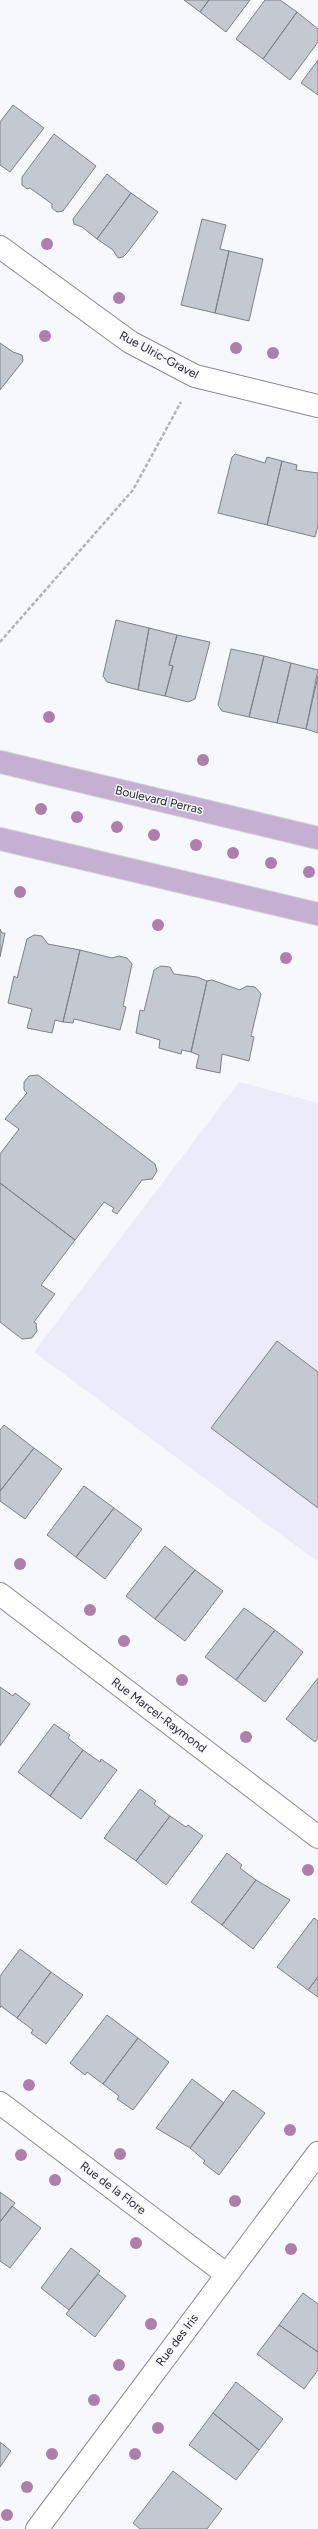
<svg xmlns="http://www.w3.org/2000/svg" width="318" height="2529" viewBox="0 0 318 2529" font-family="Figtree,sans-serif">
<rect width="100%" height="100%" fill="#f7f7fe"/>
<path fill="#ecebf9" d="M239,1082L318,1103V1562L34,1352Z"/>
<path fill="#c4c8d0" stroke="#7d8088" d="M184,0H209L200,12Z
M209,0H250L226,32L200,12Z
M265,0H280L297,12L263,59L236,39Z
M297,12L318,29V42L290,80L263,59Z
M318,60V95L301,83Z
M13,105L44,128L10,172L0,165V122Z
M54,134L96,166L63,211L57,212L52,208V204L30,188L27,189L22,185V177Z
M107,174L131,193L97,239L82,227L74,224L73,219Z
M131,193L158,212L127,253L123,257L118,258L113,250L97,239Z
M202,219L226,225L220,249L229,251L215,313L181,305Z
M229,251L263,259L249,321L215,313Z
M0,343L13,352L22,355L23,361L0,390Z
M235,454L265,463L267,457L282,461L267,525L218,513L232,457Z
M282,461L297,465L296,470L318,473V525L315,537L267,525Z
M116,620L149,628L138,690L107,682L103,676Z
M149,628L177,635L169,665L173,666L165,696L138,690Z
M177,635L210,642L195,699L188,702L165,696L173,666L169,665Z
M231,649L264,656L249,717L222,711L218,705Z
M264,656L291,663L277,723L249,717Z
M291,663L318,670L306,729L277,723Z
M318,676V733L306,729Z
M0,929L2,933H5L0,957Z
M34,935L42,936L48,944L80,950L63,1022L55,1020L52,1033L27,1028L32,1009L8,1003L14,976L17,978L27,939Z
M80,950L112,958L119,956L127,958L132,964L123,1006L126,1007L120,1030L74,1019L73,1023L63,1022Z
M161,966L170,967L174,974L197,977L207,981L191,1052L182,1050L181,1054L159,1048L160,1040L136,1033L140,1010L144,1011L154,970Z
M212,980L240,990L247,986L255,987L261,994L251,1036L254,1037L249,1061L222,1054L220,1073L196,1068L199,1055L191,1052L207,981Z
M38,1075L155,1164L157,1171L152,1179L142,1180L117,1214L112,1211L114,1208L104,1202L75,1240L0,1183V1154L19,1129L5,1119L27,1093L24,1090V1082L29,1076Z
M0,1183L75,1240L41,1285L55,1294L34,1322L36,1323L37,1331L32,1338L22,1339L0,1322Z
M277,1341L318,1372V1508L211,1428Z
M4,1425L34,1448L0,1491V1430Z
M34,1448L62,1469L25,1519L0,1501V1491Z
M84,1486L114,1508L76,1557L47,1535Z
M114,1508L142,1529L105,1579L76,1557Z
M165,1546L195,1570L155,1619L126,1596Z
M195,1570L223,1591L185,1641L155,1619Z
M244,1608L275,1630L236,1680L205,1657Z
M275,1630L303,1652L265,1702L236,1680Z
M318,1678V1738L315,1742L286,1719Z
M0,1687L13,1696L15,1693L30,1704L0,1746Z
M54,1724L70,1735L68,1738L83,1750L50,1796L18,1772Z
M83,1750L100,1762L101,1759L117,1770L81,1819L50,1796Z
M140,1789L156,1801L154,1804L170,1816L136,1861L104,1838Z
M170,1816L186,1827L188,1825L203,1836L166,1885L136,1861Z
M227,1853L242,1865L240,1868L256,1880L222,1925L191,1902Z
M256,1880L290,1900L253,1949L222,1925Z
M314,1918L318,1921V1977L308,1990L277,1967Z
M20,1949L51,1972L17,2018L1,2006L0,2008V1976Z
M51,1972L83,1995L46,2044L31,2033L33,2030L17,2018Z
M318,1977V1997L308,1990Z
M107,2015L138,2038L103,2084L87,2072L85,2075L70,2063Z
M138,2038L169,2062L133,2110L117,2099L119,2096L103,2084Z
M192,2079L224,2103L190,2148L156,2128Z
M233,2090L265,2113L219,2175L203,2163L205,2161L190,2148Z
M0,2192L15,2203L0,2222Z
M12,2206L41,2228L10,2268L0,2261V2222Z
M71,2248L100,2271L69,2310L41,2288Z
M98,2274L126,2296L95,2337L66,2314Z
M303,2293L318,2304V2352L279,2325Z
M279,2325L318,2352V2370L304,2389L257,2354Z
M236,2382L283,2419L259,2450L213,2413Z
M213,2413L259,2450L236,2480L189,2445Z
M0,2442L11,2451L0,2467Z
M173,2471L222,2509L207,2529H140L133,2523Z"/>
<g fill="none" stroke-linecap="round" stroke-linejoin="round">
<g stroke="#8a8a92" stroke-width="24">
<path id="minor" d="M0,247L130,342L195,376L318,406
M0,1594L318,1837
M0,2103L226,2274
M37,2529L318,2153"/>
</g>
<g stroke="#d4d4d5" stroke-width="24">
<path id="major" d="M0,762L318,838
M0,839L318,914"/>
</g>
<path stroke="#b3b3b9" stroke-width="2.5" stroke-dasharray="4 2" stroke-linecap="butt" d="M0,642L133,490L181,402"/>
<use href="#minor" stroke="#fff" stroke-width="22"/>
<use href="#major" stroke="#c5b0d2" stroke-width="22"/>
</g>
<g fill="#ae7fac">
<circle cx="47" cy="244" r="6"/>
<circle cx="119" cy="298" r="6"/>
<circle cx="45" cy="336" r="6"/>
<circle cx="236" cy="348" r="6"/>
<circle cx="273" cy="353" r="6"/>
<circle cx="49" cy="717" r="6"/>
<circle cx="203" cy="760" r="6"/>
<circle cx="41" cy="809" r="6"/>
<circle cx="77" cy="817" r="6"/>
<circle cx="117" cy="827" r="6"/>
<circle cx="154" cy="835" r="6"/>
<circle cx="196" cy="845" r="6"/>
<circle cx="233" cy="853" r="6"/>
<circle cx="271" cy="863" r="6"/>
<circle cx="309" cy="872" r="6"/>
<circle cx="20" cy="892" r="6"/>
<circle cx="158" cy="925" r="6"/>
<circle cx="286" cy="958" r="6"/>
<circle cx="20" cy="1564" r="6"/>
<circle cx="90" cy="1610" r="6"/>
<circle cx="124" cy="1641" r="6"/>
<circle cx="182" cy="1680" r="6"/>
<circle cx="246" cy="1737" r="6"/>
<circle cx="308" cy="1870" r="6"/>
<circle cx="29" cy="2085" r="6"/>
<circle cx="290" cy="2130" r="6"/>
<circle cx="120" cy="2154" r="6"/>
<circle cx="21" cy="2155" r="6"/>
<circle cx="55" cy="2180" r="6"/>
<circle cx="235" cy="2201" r="6"/>
<circle cx="136" cy="2243" r="6"/>
<circle cx="291" cy="2249" r="6"/>
<circle cx="151" cy="2324" r="6"/>
<circle cx="119" cy="2365" r="6"/>
<circle cx="94" cy="2400" r="6"/>
<circle cx="158" cy="2428" r="6"/>
<circle cx="52" cy="2454" r="6"/>
<circle cx="135" cy="2454" r="6"/>
<circle cx="27" cy="2487" r="6"/>
<circle cx="7" cy="2515" r="6"/>
</g>
<g text-anchor="middle" stroke-width="3" stroke-linejoin="round" paint-order="stroke">
<g font-size="12" fill="#28272b" stroke="#f7f7fe">
<text transform="translate(159 355) rotate(28)" y="4">Rue Ulric-Gravel</text>
<text transform="translate(159 800) rotate(13)" y="4">Boulevard Perras</text>
<text transform="translate(159 1715) rotate(37)" y="4">Rue Marcel-Raymond</text>
<text transform="translate(113 2188) rotate(37)" y="4">Rue de la Flore</text>
<text transform="translate(177 2340) rotate(-53)" y="4">Rue des Iris</text>
</g>
</g>
</svg>
